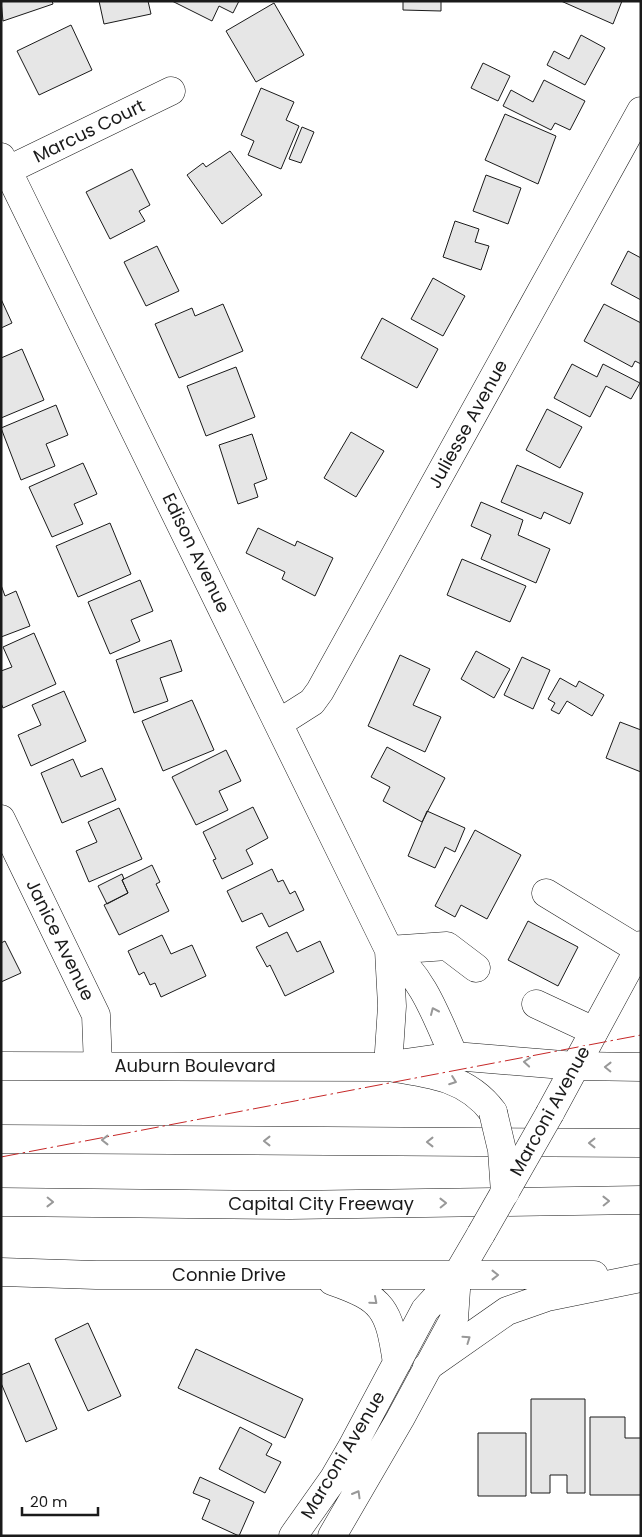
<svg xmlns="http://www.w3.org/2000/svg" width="642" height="1537" viewBox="0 0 642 1537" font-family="Poppins,sans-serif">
<rect width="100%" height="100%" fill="#fff"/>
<path fill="#e6e6e6" stroke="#1a1a1a" d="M1,1H52L53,4L3,21Z
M99,1H148L151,14L104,24Z
M172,1H239L233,13L219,6L212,21Z
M403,1H441V11L403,10Z
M561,1H622L613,24Z
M274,3L304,55L256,82L226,31Z
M71,25L92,70L39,95L17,51Z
M581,35L605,48L585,85L547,65L554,51L569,59Z
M483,63L510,76L498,101L471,88Z
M544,80L585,101L570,130L555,123L551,130L503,106L511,90L533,102Z
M261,88L294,102L286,120L299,126L281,169L248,155L254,141L241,135Z
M505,114L556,136L538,184L485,160Z
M302,127L314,132L301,163L289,159Z
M230,151L262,195L222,224L187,175L203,163L206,167Z
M132,169L150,205L139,211L145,221L110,239L86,192Z
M486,175L521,188L508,224L473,211Z
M455,221L479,229L475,242L489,246L481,270L443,257Z
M157,246L179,291L146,306L124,262Z
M628,251L641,258V300L611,284Z
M433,278L465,296L443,336L411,319Z
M1,299L12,323L1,328Z
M223,304L243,351L179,378L155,324L192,308L195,316Z
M604,304L641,323V364L635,361L632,367L584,341Z
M382,318L438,349L417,388L361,358Z
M22,349L44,400L1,418V358Z
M572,364L597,377L603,364L640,383L631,399L606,386L590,417L554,398Z
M236,367L255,417L206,436L187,386Z
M56,405L68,435L46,444L55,466L21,480L1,428Z
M547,409L582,427L560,468L526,450Z
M351,432L384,451L356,497L324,478Z
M252,434L267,479L254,484L258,497L238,504L219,445Z
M83,463L97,494L74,504L83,524L52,537L29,487Z
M517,465L583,493L570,524L544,512L541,519L501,502Z
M481,502L523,520L518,535L550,549L536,583L481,559L491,535L471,526Z
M110,523L131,574L78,597L56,546Z
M258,528L295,546L297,541L333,558L315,596L282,579L285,572L246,553Z
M462,559L526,586L510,622L447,595Z
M140,580L153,611L131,620L140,641L110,654L88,602Z
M1,585L5,596L16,591L30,626L1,637Z
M34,633L56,684L3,708L1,703V671L12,667L3,647Z
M171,640L182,671L160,678L168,701L134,713L116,660Z
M476,651L510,669L494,698L461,679Z
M400,655L430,669L413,705L441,717L425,752L368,726Z
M522,657L550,670L533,709L504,695Z
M560,678L576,687L579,681L604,695L592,716L567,701L559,714L551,710L555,703L548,699Z
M64,691L86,741L31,766L18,735L41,725L32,705Z
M192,700L214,750L163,771L142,721Z
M620,722L641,730V772L606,758Z
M387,747L445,778L422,822L383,801L390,787L371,777Z
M226,750L241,781L219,791L228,810L196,825L172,777Z
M73,759L81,777L102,768L116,800L62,823L41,773Z
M253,807L268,838L246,850L253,864L222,879L213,860L216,859L203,832Z
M119,808L142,859L89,882L76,851L97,842L88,822Z
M427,811L465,828L455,852L445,847L435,868L408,856Z
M475,830L521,855L487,919L461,905L455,917L435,906Z
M152,865L160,882L156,884L169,911L119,935L104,905L128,893L122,880Z
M272,869L278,882L283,880L290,894L295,891L304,910L269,927L262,913L242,922L227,891Z
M122,874L124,879L122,880L128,893L107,904L98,886Z
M528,921L578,947L558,986L508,960Z
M287,932L297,952L320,941L334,972L285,996L270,965L267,967L256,947Z
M162,935L171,954L192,945L206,976L161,997L155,983L150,985L144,972L139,975L128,951Z
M5,941L21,973L1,982V943Z
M88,1323L121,1396L88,1411L55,1339Z
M196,1349L303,1399L285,1438L178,1388Z
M29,1363L57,1429L26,1442L1,1383V1375Z
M531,1399H585V1493H567V1475H550V1493H531Z
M590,1417H625V1438H641V1495H590Z
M240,1427L272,1444L266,1455L281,1462L265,1493L219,1469Z
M478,1433H526V1496H478Z
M200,1477L254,1502L239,1536L202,1519L210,1500L193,1493Z"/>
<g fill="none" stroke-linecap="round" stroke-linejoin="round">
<g stroke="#1a1a1a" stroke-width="29">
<path id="minor" d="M1,157L389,950L392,1006L388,1067
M8,170L171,91
M279,723L312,702L320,691L641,111
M1,819L96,1015L98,1066
M546,893L638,949
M389,950C424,978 436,1016 454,1056
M389,950L447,946L476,968
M536,1004L594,1031
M405,1063L454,1056L575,1066
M1,1066L388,1067C429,1073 467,1077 493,1112"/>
</g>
<g stroke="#1a1a1a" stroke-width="29">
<path id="major" d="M550,1113L641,945
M1,1272L96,1275H457
M332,1281C384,1299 389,1309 397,1363
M293,1536L334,1478L352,1447L425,1310L457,1275L481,1234
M332,1536L400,1419L454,1319L457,1275"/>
</g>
<g stroke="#1a1a1a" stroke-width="29">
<path id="highway" d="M575,1066L641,1067
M1,1139L641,1143
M1,1202L290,1205L641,1200
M457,1275H594
M427,1367L507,1311L547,1297L641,1278"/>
</g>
<use href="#minor" stroke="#fff" stroke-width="28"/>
<use href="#major" stroke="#fff" stroke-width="28"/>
<use href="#highway" stroke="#fff" stroke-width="28"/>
<g stroke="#1a1a1a" stroke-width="29" stroke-linecap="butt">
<path id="minor-bridge" d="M493,1112L502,1150L505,1193"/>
</g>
<g stroke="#1a1a1a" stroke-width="29" stroke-linecap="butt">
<path id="major-bridge" d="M481,1234L550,1113"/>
</g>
<use href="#minor-bridge" stroke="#fff" stroke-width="28"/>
<use href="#major-bridge" stroke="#fff" stroke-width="28"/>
<path stroke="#c62828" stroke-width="1" stroke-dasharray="18 4 2.5 4" stroke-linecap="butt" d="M1,1157L641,1035"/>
</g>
<defs><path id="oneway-chevron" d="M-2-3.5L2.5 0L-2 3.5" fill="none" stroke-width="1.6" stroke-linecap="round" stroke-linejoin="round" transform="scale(1.25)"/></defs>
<g stroke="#989898">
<use href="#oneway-chevron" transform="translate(434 1011) rotate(-114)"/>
<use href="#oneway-chevron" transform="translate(527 1062) rotate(-175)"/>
<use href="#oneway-chevron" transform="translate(608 1067) rotate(-179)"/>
<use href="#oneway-chevron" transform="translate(453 1081) rotate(20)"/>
<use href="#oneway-chevron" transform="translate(105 1140) rotate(-180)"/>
<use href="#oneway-chevron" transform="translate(267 1141) rotate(-180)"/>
<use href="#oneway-chevron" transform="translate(430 1142) rotate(-180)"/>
<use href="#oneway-chevron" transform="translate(592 1143) rotate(-180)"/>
<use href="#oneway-chevron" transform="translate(606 1201) rotate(-1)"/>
<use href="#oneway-chevron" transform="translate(50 1202) rotate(1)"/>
<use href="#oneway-chevron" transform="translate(443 1203) rotate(-1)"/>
<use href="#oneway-chevron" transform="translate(495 1275)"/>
<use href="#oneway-chevron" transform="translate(374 1301) rotate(41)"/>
<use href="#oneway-chevron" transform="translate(467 1339) rotate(-35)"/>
<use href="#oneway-chevron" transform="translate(357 1494) rotate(-60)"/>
</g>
<g text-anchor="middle" stroke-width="4" stroke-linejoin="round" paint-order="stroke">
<g font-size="18" fill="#1a1a1a" stroke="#fff">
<text transform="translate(89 131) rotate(-26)" y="6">Marcus Court</text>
<text transform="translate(468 424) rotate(-61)" y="6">Juliesse Avenue</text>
<text transform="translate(196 553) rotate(64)" y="6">Edison Avenue</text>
<text transform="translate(60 940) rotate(64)" y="6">Janice Avenue</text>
<text x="195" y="1072">Auburn Boulevard</text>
<text transform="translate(550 1111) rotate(-61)" y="6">Marconi Avenue</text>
<text x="321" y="1210">Capital City Freeway</text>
<text x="229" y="1281">Connie Drive</text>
<text transform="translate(343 1455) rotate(-59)" y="6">Marconi Avenue</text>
</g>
</g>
<rect width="642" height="1537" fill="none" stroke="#1a1a1a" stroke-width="5"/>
<path d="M22 1507v8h76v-8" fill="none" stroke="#1a1a1a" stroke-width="2.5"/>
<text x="30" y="1507" font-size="15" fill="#1a1a1a" stroke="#ffffff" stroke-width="4" paint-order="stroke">20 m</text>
</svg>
